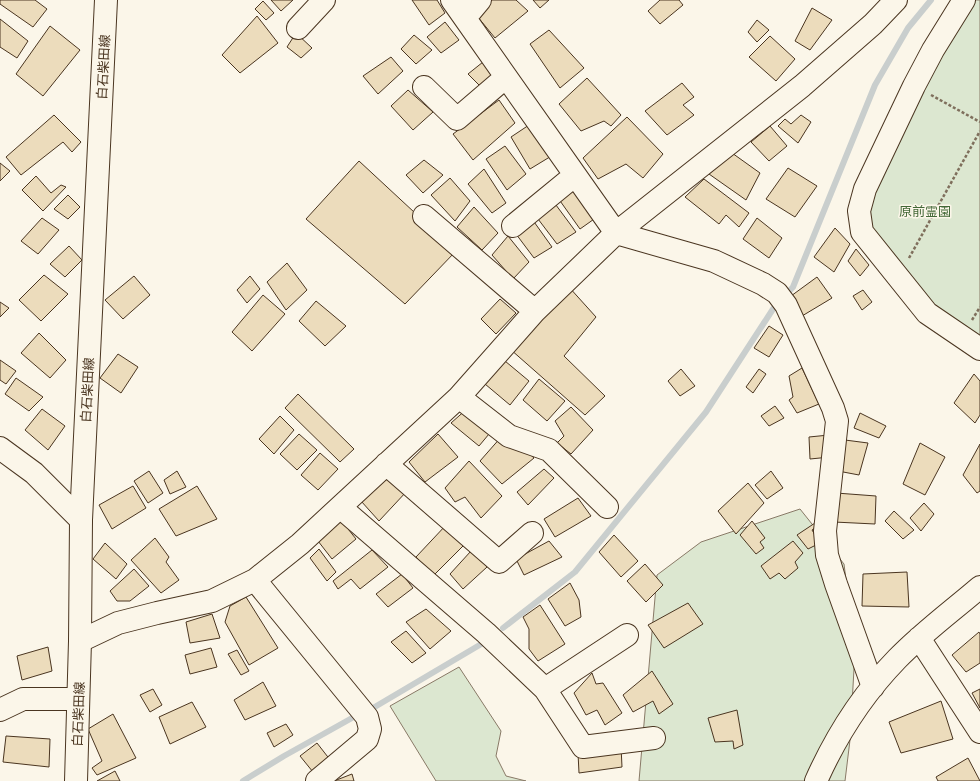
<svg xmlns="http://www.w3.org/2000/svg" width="980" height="781" viewBox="0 0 980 781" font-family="Karla,'Noto Sans JP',sans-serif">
<rect width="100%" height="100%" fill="#fbf6e9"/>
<path fill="#dce7d0" stroke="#887966" d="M969,0H980V342L932,309L870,230L864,212L881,171Z
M800,509L844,564L855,651L850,740L845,781H639L657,575L701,542Z
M459,667L501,731L496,756L506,776L526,781H436L390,706Z"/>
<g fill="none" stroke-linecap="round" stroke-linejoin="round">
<path stroke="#c9cecd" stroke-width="6" d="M503,628L575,572L706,412L773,309L793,287L875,85L908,28L931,0
M373,708L483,643
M243,781L284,756L352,718"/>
</g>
<path fill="#ecdcbc" stroke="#4a3520" d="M0,0H35L47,9L33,27L0,4Z
M271,0H293L281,11Z
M412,0H437L445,13L429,25Z
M492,0H516L528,11L495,38L477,16Z
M533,0H549L540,8Z
M660,0H679L683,5L660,24L648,11Z
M263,1L274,13L266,20L255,9Z
M812,8L832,20L810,50L795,41Z
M257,16L278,43L240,73L222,55Z
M0,19L28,41L17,58L0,47Z
M757,20L769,30L757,42L748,32Z
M445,22L459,40L441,53L427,37Z
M50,26L80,50L43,96L16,74Z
M549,30L584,68L560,88L530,44Z
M296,33L312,48L301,58L287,47Z
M414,35L432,50L416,64L401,49Z
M770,36L795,59L776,81L749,57Z
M391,57L403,71L378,94L363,76Z
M483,62L495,72L480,86L468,74Z
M587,78L621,115L611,126L604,121L581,131L559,104Z
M682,83L694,97L683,105L694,115L667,135L645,111Z
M408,90L433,112L413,130L391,106Z
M499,100L515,123L473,160L453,134Z
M54,115L81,142L72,152L63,142L21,175L6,157Z
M801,115L811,122L798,143L778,126L785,119L791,124Z
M627,117L663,154L643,178L626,164L598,179L583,158Z
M532,123L553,155L530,169L511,137Z
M770,126L787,146L769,161L751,142Z
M505,146L526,174L507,190L486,159Z
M732,153L760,173L746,200L709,174Z
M424,160L443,175L423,193L406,175Z
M359,161L456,251L405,304L306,219Z
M0,163L10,171L0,181Z
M788,168L817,186L795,217L766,199Z
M484,169L506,203L492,213L468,184Z
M36,176L51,193L61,185L66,187L43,211L22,190Z
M450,178L470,201L455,221L431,195Z
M704,179L749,213L739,227L726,215L719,224L685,197Z
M575,185L597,217L580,229L558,198Z
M68,195L80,207L68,219L54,209Z
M553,201L576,232L557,244L535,215Z
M474,207L498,233L482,250L457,227Z
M42,218L59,230L38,254L21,241Z
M757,218L782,238L769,258L743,239Z
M532,219L552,247L534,258L516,234Z
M835,228L850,244L834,272L814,257Z
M508,236L529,262L513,279L492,255Z
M69,246L82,260L65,277L50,264Z
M856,249L869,265L860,276L848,261Z
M287,263L307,290L286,310L267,282Z
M44,275L68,294L41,321L19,300Z
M134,276L150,295L123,319L105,300Z
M250,276L260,289L247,303L237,290Z
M817,277L832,298L802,316L791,296Z
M568,286L596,317L564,356L605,396L585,415L510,349Z
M863,290L872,302L862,310L853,296Z
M263,295L285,314L252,351L232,332Z
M500,299L516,313L496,334L481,319Z
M316,301L346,326L325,346L299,321Z
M0,302L9,308L0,317Z
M769,326L783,335L769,357L754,348Z
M39,333L66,360L50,378L21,353Z
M118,354L138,367L121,393L100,378Z
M0,360L16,371L6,384L0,380Z
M505,361L529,381L510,405L485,384Z
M802,368L819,404L797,413L789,400L793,397L789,376Z
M681,369L695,386L680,396L668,381Z
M759,369L766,374L753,393L746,387Z
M974,374L980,381V415L975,423L954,403Z
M16,378L43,397L29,411L5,394Z
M539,379L565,401L547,421L523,400Z
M298,394L354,449L340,462L285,408Z
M775,406L784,418L769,426L761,416Z
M571,407L593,430L571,454L557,443L564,436L555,421Z
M468,408L494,428L479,446L451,423Z
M42,409L65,426L48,450L25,430Z
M860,413L886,426L879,438L854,428Z
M280,416L294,430L274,454L259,439Z
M299,434L317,450L297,470L280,454Z
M438,434L458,457L425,482L409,462Z
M829,435L830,457L810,459L809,437Z
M502,436L520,445L534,458L502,484L480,461Z
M845,440L868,443L859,475L838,471Z
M920,443L945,457L925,495L903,484Z
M980,444V491L977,493L963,475Z
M320,453L338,469L318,490L301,475Z
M469,461L502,496L481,518L465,497L455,502L445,488Z
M544,469L554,478L528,505L517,492Z
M149,471L163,493L148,503L134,481Z
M177,471L186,487L170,494L164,480Z
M771,471L783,488L767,499L755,485Z
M390,473L407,491L379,521L361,501Z
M748,483L764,503L736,534L718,511Z
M133,486L146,508L112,529L99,505Z
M197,486L217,519L176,536L159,509Z
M836,493L876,496L875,524L834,522Z
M578,498L591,516L555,537L544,519Z
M924,503L934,514L921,531L910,518Z
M894,511L914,530L903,539L885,521Z
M341,520L356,539L332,559L318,541Z
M752,521L765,538L760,542L764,548L756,554L740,535Z
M818,521L821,524L812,530L820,543L808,549L797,535Z
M447,524L465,544L434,575L416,557Z
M614,535L638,561L621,577L599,552Z
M155,538L169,557L166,562L179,580L161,593L131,560Z
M549,541L562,557L524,575L516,559Z
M793,541L803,553L795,562L798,568L785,579L779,573L770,579L761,566Z
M105,543L127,564L116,579L93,559Z
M319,549L336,572L327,581L310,558Z
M372,550L388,567L360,589L351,579L338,589L333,581Z
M471,551L487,567L463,589L450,574Z
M645,564L663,585L646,602L627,581Z
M134,569L149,586L130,601H117L110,591Z
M907,572L909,607L862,606L863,574Z
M402,574L413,588L388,607L376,594Z
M570,583L579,600L581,617L565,626L548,599Z
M246,597L278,648L249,665L225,622L230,606Z
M688,603L703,624L664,648L648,625Z
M540,605L565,644L538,661L529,649V629L523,617Z
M426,609L451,631L430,649L406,622Z
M212,614L220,638L190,643L186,622Z
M406,631L426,653L412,663L391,642Z
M979,632L980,634V663L966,672L952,655Z
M48,647L52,671L22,680L17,656Z
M211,648L217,667L190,674L185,655Z
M237,650L249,671L241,675L228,654Z
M652,671L673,704L659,714L653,701L633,712L623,695Z
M592,673L596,684L603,683L622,713L605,725L597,710L586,715L574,693Z
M263,682L276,706L245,720L234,700Z
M153,689L162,705L150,712L140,695Z
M980,689V708L972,693Z
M941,701L953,739L901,753L889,722Z
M192,702L206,727L170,744L159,717Z
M737,710L743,745L734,749L733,741L715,742L708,718Z
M113,714L136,758L97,775L92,768L102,761L88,729Z
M286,724L293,735L274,747L267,733Z
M6,736L50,739L49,767L3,762Z
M317,743L331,761L313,772L300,756Z
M621,746L622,767L579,773L578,753Z
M968,758L980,781H938L936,777Z
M115,771L120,781H97Z
M352,774L354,781H334Z"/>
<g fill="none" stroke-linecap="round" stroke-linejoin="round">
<g stroke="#4a3520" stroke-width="24">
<path id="minor" d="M452,0L616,233L714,261L763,284L777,293L786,305L833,408L837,421L825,531L827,555L836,584L873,687
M964,0L933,50L914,86L865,189L859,211L862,232L927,313L980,349
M465,18L480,0
M298,28L324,0
M424,87L457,119L506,77
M424,216L535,311
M513,226L574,176
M459,397L509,436L549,450L607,507
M0,448L34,473L81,520
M386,464L499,562L532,533
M340,507L486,633L545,689L583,747L654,738
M255,580L367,717L370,729L367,739L317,781
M919,638L980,732
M80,641L118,623L157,613L212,601L255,580L300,544L459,397L535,311L616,233L802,86L873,24L896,0
M545,689L627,635
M0,710L23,699H78
M816,781C836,736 862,695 897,659C922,633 952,611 980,587"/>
</g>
<g stroke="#4a3520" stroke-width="24">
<path id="major" d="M76,781L80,641L81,520L106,0"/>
</g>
<path stroke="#7f6f5c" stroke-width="2.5" stroke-dasharray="3 2" stroke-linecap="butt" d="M931,95L980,122
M909,258L980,131
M972,320L980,307"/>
<use href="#minor" stroke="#fbf6e9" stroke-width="22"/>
<use href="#major" stroke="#fbf6e9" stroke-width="22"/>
</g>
<g text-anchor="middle" stroke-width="3" stroke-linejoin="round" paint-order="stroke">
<g font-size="13" fill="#4a3520" stroke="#fbf6e9">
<text transform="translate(103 67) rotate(-87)" y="5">白石柴田線</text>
<text transform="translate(87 390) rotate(-87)" y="5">白石柴田線</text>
<text transform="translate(78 714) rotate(-88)" y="5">白石柴田線</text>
</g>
<g font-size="13" fill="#436837" stroke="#fbf6e9">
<text x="925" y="216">原前霊園</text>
</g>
</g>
</svg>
